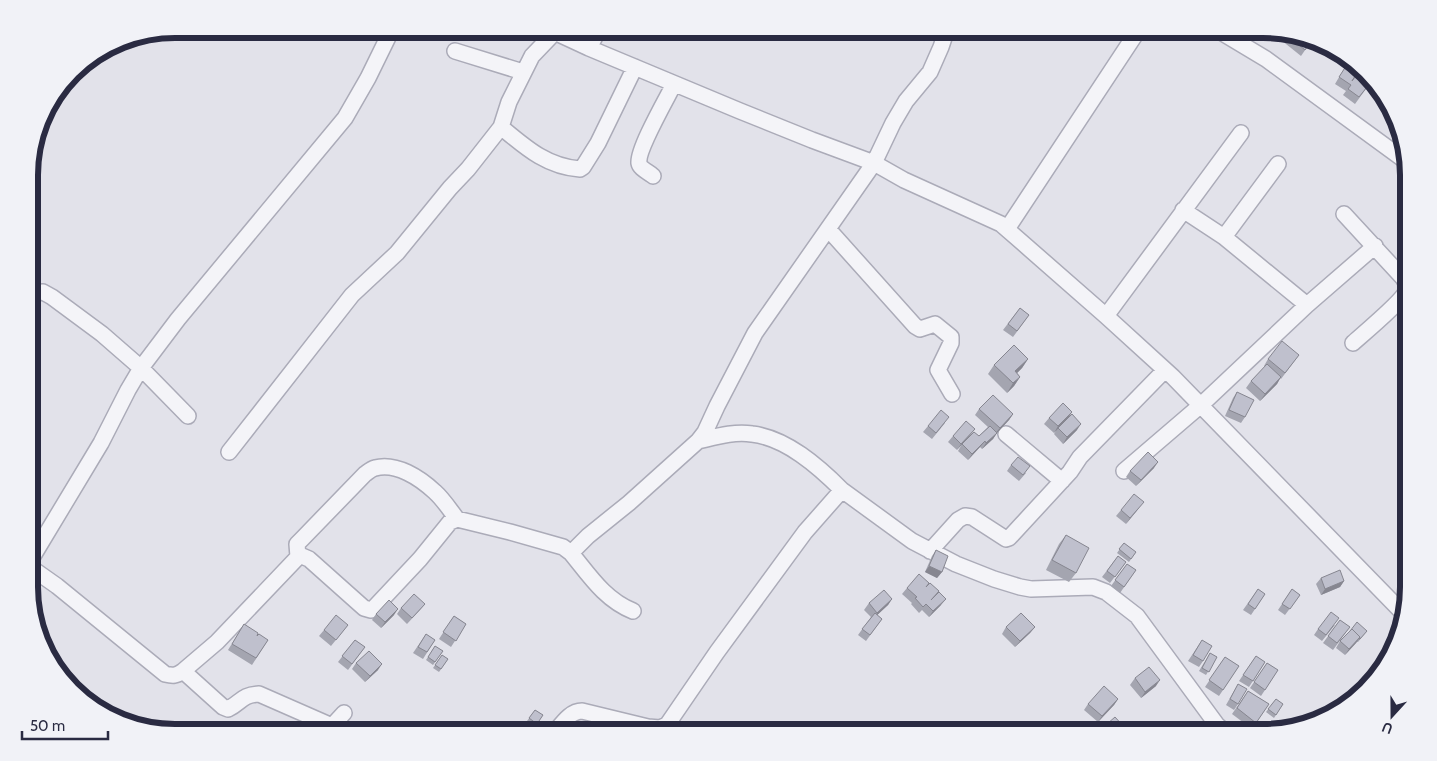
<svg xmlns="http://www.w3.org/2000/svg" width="1437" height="761" viewBox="0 0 1437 761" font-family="Cabin,sans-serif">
<rect width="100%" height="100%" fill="#e2e2ea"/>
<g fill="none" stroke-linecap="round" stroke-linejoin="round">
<g stroke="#ababb8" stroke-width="18">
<path id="minor" d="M548,29L589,48L740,111L812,140L874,163L904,180L1001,224L1106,316L1173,377L1402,612
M1216,29L1266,59L1407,162
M589,48L599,29
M455,51L523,72
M501,127C525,147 547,167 580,169L583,167L598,143L635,67
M653,176C649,172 640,169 639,163C637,150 667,98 674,84
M1183,210L1224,237L1307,305
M1344,214L1403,278C1405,281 1408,285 1407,289C1405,299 1363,334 1353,343
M1007,229L1139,29
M829,230L915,326L920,329L935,324L951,337V343L938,370L952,394
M1224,237L1278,164
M29,296L33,293L43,292L52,297L102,334L141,368L188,416
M1106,316L1241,133
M1006,434L1062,481
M698,441C715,437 734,431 752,434C786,438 818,466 842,490
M229,452L352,295L397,253L450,188L468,169L501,127L509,102L532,56L555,32
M1124,471L1201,405L1307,305L1375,246
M930,551L958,520L965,516L972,517L1006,539L1009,538L1070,472L1080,457L1165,370
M571,553C589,575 605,600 633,611
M298,557L297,544L302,539L365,474C368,472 371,469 375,468C396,462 420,478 435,492C443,499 450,510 457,519
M30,561L101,443L128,390L141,368L178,319L345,118L368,78L392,29
M30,567L57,586L165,674C173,676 176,676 183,671L217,642L298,557L302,556L309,559L364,608L371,610L374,608L420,559L450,522L457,519L510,532L563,547L571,553L588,536L629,503L698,441L705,432L717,406L755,333L874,163L893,123L906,101L930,72L941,47L947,29
M183,671L223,707L228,709C242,702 241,695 259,694L332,726L340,732
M325,731L332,726L344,713
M555,732C562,724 570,711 582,711L648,727L660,728L667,725L717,652L805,532L842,490L912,541L956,564L994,579L1020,587L1031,589L1093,587L1106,592L1137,616L1217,725L1225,732"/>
</g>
<use href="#minor" stroke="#f4f4f8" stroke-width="15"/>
</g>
<path fill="#a4a5b0" d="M1285,34L1312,40L1301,56L1281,40Z
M1348,62L1358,71L1352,81L1371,82L1355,104L1343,95L1346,91L1335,84Z
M1020,308L1029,315L1013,337L1003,330Z
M1299,355L1281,379L1280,378L1277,384L1260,401L1246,388L1251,381L1265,367L1264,366L1268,359Z
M1028,359L1022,368L1017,373L1020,377L1014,386L1007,393L988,374L994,365Z
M1237,392L1245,417L1241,423L1225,416L1233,398Z
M979,409L1013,414L1009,420L997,433L993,439L982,449L980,447L968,460L958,451L962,444L979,436L988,427L975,415Z
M1072,412L1068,418L1054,433L1044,424L1049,418Z
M945,423L932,439L923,432L928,426Z
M1058,428L1077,430L1063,444L1054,434Z
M975,429L970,435L957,450L948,442L953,436Z
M1011,465L1026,473L1019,481L1007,471Z
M1154,468L1136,486L1126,477L1130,471Z
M1139,508L1126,524L1116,516L1121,510Z
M1066,535L1076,573L1069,582L1046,570L1059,544Z
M1124,543L1136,552L1129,562L1117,553Z
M936,550L942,572L937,578L925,572L932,556Z
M1118,556L1126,562L1110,583L1102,577Z
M1127,564L1136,570L1120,593L1111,586Z
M1408,565V586L1407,588L1397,582Z
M1321,578L1344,581L1340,587L1321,595L1316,584Z
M926,587L941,605L929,617L922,610L919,613L911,604L912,603L902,594L907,588Z
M1258,589L1265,594L1251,615L1243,610Z
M1292,589L1300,595L1285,615L1278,610Z
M892,599L888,605L877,615L882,619L866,641L858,635L871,617L864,610L869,603Z
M425,604L420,610L407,624L397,614L401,608Z
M376,614L394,615L381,628L372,620Z
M454,616L466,624L451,647L439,639Z
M1340,620L1350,627L1333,650L1323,643Z
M244,624L257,636L268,640L252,665L228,650Z
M348,625L331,646L319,636L324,630Z
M1335,625L1322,641L1314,635L1318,629Z
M1006,627H1035L1030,633L1015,647L1002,634Z
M1367,631L1358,642H1357L1345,655L1336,648L1340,641Z
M426,634L435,640L423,659L413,653Z
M355,640L365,647L348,670L338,662Z
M1202,640L1203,661L1199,667L1188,661Z
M435,646L443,651L433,665L426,660Z
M1210,653L1217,657L1206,675L1199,671Z
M442,655L448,659L439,672L433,668Z
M1256,656L1265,662L1249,687L1239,681Z
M1225,657L1239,666L1219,696L1205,687Z
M356,663L378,670L365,682L352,669Z
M1267,663L1278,670L1261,696L1250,688Z
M1135,678L1156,686L1141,698L1130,685Z
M1238,684V704L1234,710L1226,705Z
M1248,691L1269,704L1252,729L1232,714Z
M1118,699L1114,705L1098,722L1084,710L1088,704Z
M1276,699L1283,704L1274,718L1266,712Z
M535,710L543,715L535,727L527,721Z"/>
<path fill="#868690" d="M1028,359L1022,368L1009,381L1015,371Z
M1020,377L1014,386L1007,393L1013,383Z
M1281,377L1277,384L1260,401L1265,394Z
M1072,412L1068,418L1054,433L1058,426Z
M1013,414L1009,420L997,433L993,439L982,449L986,443Z
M1081,424L1077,430L1063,444L1067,437Z
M975,429L970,435L957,450L961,444Z
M985,441L980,447L968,460L972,454Z
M1158,462L1154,468L1136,486L1141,480Z
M1144,502L1139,508L1126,524L1130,518Z
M929,566L942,572L937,578L925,572Z
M1344,581L1340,587L1321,595L1325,589Z
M892,599L888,605L873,619L877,613Z
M946,599L941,605L929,617L933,611Z
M398,609L394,615L381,628L385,622Z
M1035,627L1030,633L1015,647L1020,641Z
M1360,637L1356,643L1345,655L1349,649Z
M382,664L378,670L365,682L370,676Z
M1160,680L1156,686L1141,698L1145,692Z
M1118,699L1114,705L1098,722L1102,716Z"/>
<path fill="#bfc0cd" stroke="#868690" d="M1286,34L1312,40L1305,50Z
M1348,63L1358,71L1352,81L1359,72L1371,82L1359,97L1348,89L1351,85L1339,77Z
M1020,308L1029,315L1017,331L1008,324Z
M1282,341L1299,355L1285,373L1268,359Z
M1014,345L1028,359L1015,371L1020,377L1013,383L994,365Z
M1267,364L1281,377L1265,394L1251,381Z
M1237,392L1254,400L1245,417L1229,410Z
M993,395L1013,414L1000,428L979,409Z
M1063,403L1072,412L1058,426L1049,418Z
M941,410L949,417L936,433L928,426Z
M1072,414L1081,424L1067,437L1058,428Z
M966,421L975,429L961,444L953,436Z
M990,426L997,433L986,443L985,441L972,454L962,444L974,432L979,436Z
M1148,452L1158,462L1141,480L1130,471Z
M1018,457L1030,466L1023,475L1011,465Z
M1134,494L1144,502L1130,518L1121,510Z
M1066,535L1089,548L1076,573L1052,560Z
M1124,543L1136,552L1131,559L1119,549Z
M936,550L948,556L942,572L929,566Z
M1118,556L1126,562L1115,577L1107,571Z
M1127,564L1136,570L1124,587L1115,580Z
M1408,565V580L1401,576Z
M1340,570L1344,581L1325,589L1321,578Z
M919,574L929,583L926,587L930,583L939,591L931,600L939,592L946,599L933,611L926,604L923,607L915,598L917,597L907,588Z
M1258,589L1265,594L1255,609L1248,604Z
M1292,589L1300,595L1290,609L1282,604Z
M884,590L892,599L877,613L869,603Z
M414,594L425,604L412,618L401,608Z
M389,600L398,609L385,622L376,614Z
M1331,612L1339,618L1326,635L1318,629Z
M875,613L882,619L870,635L862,629Z
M1021,613L1035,627L1020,641L1006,627Z
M336,615L348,625L336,640L324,630Z
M454,616L466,624L456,641L443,632Z
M1340,620L1350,627L1337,643L1328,636Z
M1357,622L1367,631L1360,639H1359L1360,637L1352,629L1350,631Z
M244,624L258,633L257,636L259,634L268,640L256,658L232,644Z
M1352,629L1360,637L1349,649L1340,641Z
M426,634L435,640L427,652L418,647Z
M355,640L365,647L352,664L342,656Z
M1202,640L1212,646L1203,661L1193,655Z
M435,646L443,651L435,662L428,657Z
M369,651L382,664L370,676L356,663Z
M1210,653L1217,657L1209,672L1202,668Z
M442,655L448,659L441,669L435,665Z
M1256,656L1265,662L1253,681L1243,675Z
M1225,657L1239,666L1223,690L1209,680Z
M1381,659L1384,661L1376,670L1375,669Z
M1267,663L1278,670L1265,690L1254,682Z
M1149,667L1160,680L1145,692L1135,678Z
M1238,684L1247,689L1238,704L1230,699Z
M1104,686L1118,699L1102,716L1088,704Z
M1248,691L1269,704L1256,723L1237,708Z
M1276,699L1283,704L1276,715L1268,709Z
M535,710L543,715L537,724L529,718Z
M1115,717L1125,728L1121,732H1100L1099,731Z
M520,722L531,729L528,732H514Z
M570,724L578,731L576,732H563Z
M1172,725L1178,731V732H1166Z
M1214,726L1221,732H1210Z
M474,727L482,732H470Z
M1272,728L1275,731L1269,732Z
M498,729L502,732H496Z
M725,729L733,732H723Z"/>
<path d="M0 0H1437V761H0ZM175 38H1263A137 137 0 0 1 1400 175V587A137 137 0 0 1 1263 724H175A137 137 0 0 1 38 587V175A137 137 0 0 1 175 38Z" fill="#f1f2f7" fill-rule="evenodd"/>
<path fill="none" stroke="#2a2b42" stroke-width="6" d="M175 38H1263A137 137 0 0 1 1400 175V587A137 137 0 0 1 1263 724H175A137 137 0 0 1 38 587V175A137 137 0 0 1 175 38Z"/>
<g transform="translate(1392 716) rotate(201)" stroke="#f1f2f7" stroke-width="4" paint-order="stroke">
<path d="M0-4L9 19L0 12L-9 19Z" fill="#2a2b42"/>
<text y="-8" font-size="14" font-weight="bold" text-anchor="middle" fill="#2a2b42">U</text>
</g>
<path d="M22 731v8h86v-8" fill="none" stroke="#2a2b42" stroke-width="2.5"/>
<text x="30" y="731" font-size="15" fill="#2a2b42" stroke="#f1f2f7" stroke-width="4" paint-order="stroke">50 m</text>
</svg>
